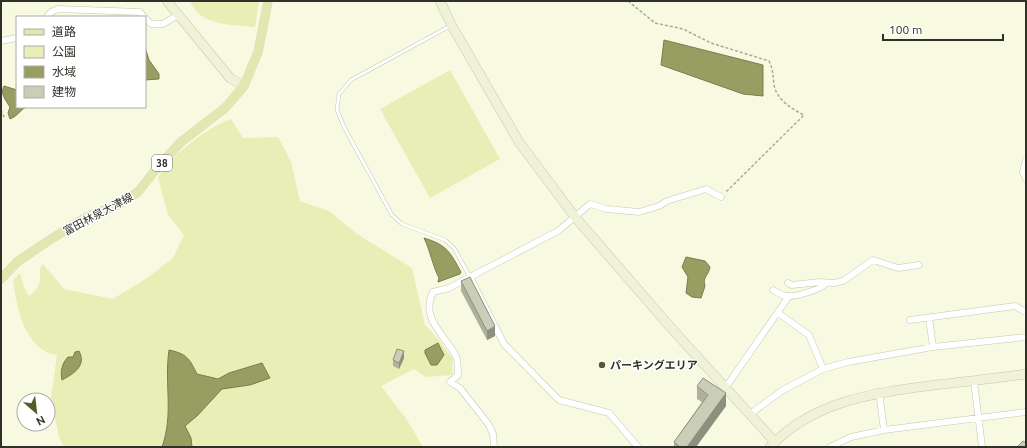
<svg xmlns="http://www.w3.org/2000/svg" width="1027" height="448" viewBox="0 0 1027 448" font-family="Ubuntu,'Noto Sans JP',sans-serif">
<rect width="100%" height="100%" fill="#f7fae1"/>
<path fill="#e8eeb5" d="M190,1H259L255,27C233,25 199,26 190,1Z
M450,70L500,159L430,198L380,109Z
M231,119L243,138L278,137L291,162L300,201L329,211L357,234L412,268L425,325L440,341L453,359L452,375L426,377L414,369L381,386L407,420L423,447H64L59,437L51,398L57,355C53,354 46,353 43,350C22,336 16,303 13,280L20,273L24,287L29,296C40,288 41,280 40,268L43,264L64,289L113,299L147,278L173,258L184,235L168,215L158,177C172,155 206,128 231,119Z"/>
<path fill="#989e62" stroke="#787d50" d="M664,40L763,65V96L743,94L661,65Z
M145,47L149,60L159,74V79L145,80Z
M4,86L17,90V107H26C19,111 19,115 10,119L8,113L10,107C5,99 0,94 4,86Z
M424,238C447,245 450,252 461,272L460,274L438,282L439,278C433,267 430,250 424,238Z
M686,257L705,261L710,267C709,275 702,277 705,286L701,298L692,297L686,293L688,277L682,267Z
M438,343L444,355L437,365H431L425,353V350Z
M169,350C187,354 189,358 197,374L218,379L229,373L262,363L270,378L250,385L222,389L197,416L185,426L191,438L192,447H162C174,413 164,384 169,350Z
M79,351C87,366 73,374 62,380C60,372 62,363 68,357H73L75,352Z"/>
<g fill="none" stroke-linecap="round" stroke-linejoin="round">
<g stroke="#c4c7af" stroke-width="4">
<path id="lane" d="M450,26L351,80L339,94L337,110L344,127L392,215L402,224L445,240L454,248L470,277"/>
</g>
<g stroke="#c4c7af" stroke-width="7">
<path id="street" d="M47,17L51,12L58,9L140,12L144,17
M145,18L151,24H163L178,15
M1,41L17,38
M1026,160L1023,172L1026,179
M470,277L504,344L559,400L609,413L638,447
M788,283L792,285L820,282L834,283L843,281L873,260L898,268L919,265
M773,290C778,293 782,296 788,296C795,297 823,289 826,283
M778,313L809,335L823,369
M929,318L933,347
M910,320L1015,306L1026,312
M974,381L982,447
M726,387L789,296
M879,392L884,430
M750,414L783,390L823,369L848,362L933,347L1026,337
M494,447L493,434L489,425L460,388L450,382L458,375C458,369 458,361 456,356C444,334 420,318 433,292L449,288L558,231L590,204L607,209L639,212L659,206L667,201L706,189L721,197
M830,447L851,437L884,430L1026,412"/>
</g>
<g stroke="#c4c7af" stroke-width="10">
<path id="secondary" d="M167,1L230,78L244,86
M440,1L452,26L519,142L575,217L672,329L775,442
M770,447C814,400 875,393 935,385C965,382 996,378 1026,374"/>
</g>
<g stroke="#fff" stroke-width="11">
<path id="primary" d="M1,279L17,262L45,243L86,217L118,205L138,192L156,169L181,142L225,108L244,86L258,52L268,1"/>
</g>
<path stroke="#a8aa98" stroke-width="1.5" stroke-dasharray="3 2" stroke-linecap="butt" d="M628,1L655,23L683,29L711,43L769,61C773,69 773,76 774,85C777,100 792,109 804,115L726,192
M1,110L5,119"/>
<use href="#lane" stroke="#fff" stroke-width="3"/>
<use href="#street" stroke="#fff" stroke-width="6"/>
<use href="#secondary" stroke="#f0f2d8" stroke-width="9"/>
<use href="#primary" stroke="#e2e6b0" stroke-width="10"/>
</g>
<path fill="#afb19d" d="M461,281L495,336L487,340L461,291Z
M404,358L399,369L393,366V360Z
M697,386L726,406L696,447H674V442L702,402L697,399Z"/>
<path fill="#8e907f" d="M495,326V336L487,340V331Z
M404,351V358L399,369V363Z
M726,393V406L696,447H687Z"/>
<path fill="#cbceb6" stroke="#8e907f" d="M470,277L495,326L487,331L461,281Z
M397,349L404,351L399,363L393,360Z
M703,378L726,393L687,447H680L674,442L708,395L697,386Z
M1023,441L1026,443V447H1017Z"/>
<circle fill="#575b29" stroke="#fff" stroke-width="1.5" cx="602" cy="365" r="4"/>
<g text-anchor="middle" stroke-width="3" stroke-linejoin="round" paint-order="stroke">
<rect fill="#fff" stroke="#6d6e68" stroke-width="1" x="152" y="155" width="20" height="16" rx="3"/>
<g font-size="10" font-weight="bold" fill="#2f3027">
<text x="162" y="167">38</text>
</g>
<g font-size="11" fill="#2f3027" stroke="#fff">
<text transform="translate(98 214) rotate(-28)" y="4">富田林泉大津線</text>
</g>
<g font-size="11" font-weight="bold" fill="#2f3027" stroke="#fff" text-anchor="start">
<text x="610" y="369">パーキングエリア</text>
</g>
</g>
<rect width="1027" height="448" fill="none" stroke="#2f3027" stroke-width="4"/>
<rect x="16" y="16" width="130" height="92" fill="#ffffff" stroke="#acaca9"/>
<rect x="24" y="29" width="20" height="6" fill="#e2e6b0" stroke="#acaca9"/>
<text x="52" y="36" font-size="12" fill="#2f3027">道路</text>
<rect x="24" y="46" width="20" height="12" fill="#e8eeb5" stroke="#acaca9"/>
<text x="52" y="56" font-size="12" fill="#2f3027">公園</text>
<rect x="24" y="66" width="20" height="12" fill="#989e62" stroke="#acaca9"/>
<text x="52" y="76" font-size="12" fill="#2f3027">水域</text>
<rect x="24" y="86" width="20" height="12" fill="#cbceb6" stroke="#acaca9"/>
<text x="52" y="96" font-size="12" fill="#2f3027">建物</text>
<g transform="translate(36 412) rotate(152)"><circle r="19" fill="#ffffff" stroke="#acaca9"/>
<path d="M0-3L7 15L0 10L-7 15Z" fill="#575b29"/>
<text y="-6" font-size="11" font-weight="bold" text-anchor="middle" fill="#2f3027">N</text>
</g>
<path d="M883 34v6h120v-6" fill="none" stroke="#2f3027" stroke-width="2"/>
<text x="889" y="34" font-size="12" fill="#2f3027" stroke="#ffffff" stroke-width="3" paint-order="stroke">100 m</text>
</svg>
